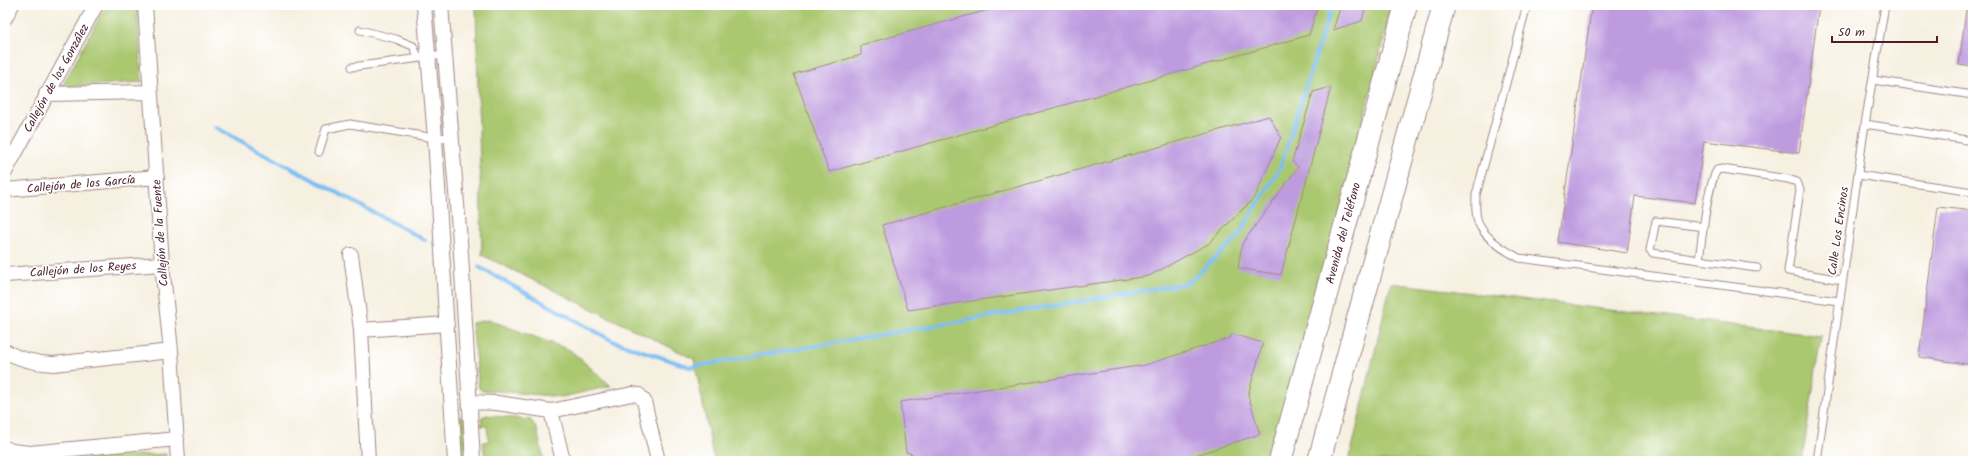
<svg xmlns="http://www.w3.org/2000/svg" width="1978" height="466" viewBox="0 0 1978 466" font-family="Kalam,sans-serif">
<rect width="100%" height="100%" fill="#fff"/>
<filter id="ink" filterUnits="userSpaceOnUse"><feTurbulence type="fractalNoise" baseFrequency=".025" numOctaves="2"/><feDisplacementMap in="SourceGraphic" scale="8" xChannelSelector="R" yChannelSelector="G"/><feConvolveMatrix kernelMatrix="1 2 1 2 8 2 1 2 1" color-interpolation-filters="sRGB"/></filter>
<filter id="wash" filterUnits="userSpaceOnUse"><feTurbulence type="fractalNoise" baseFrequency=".012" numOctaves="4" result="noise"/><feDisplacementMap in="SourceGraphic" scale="16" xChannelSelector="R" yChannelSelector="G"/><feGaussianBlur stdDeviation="0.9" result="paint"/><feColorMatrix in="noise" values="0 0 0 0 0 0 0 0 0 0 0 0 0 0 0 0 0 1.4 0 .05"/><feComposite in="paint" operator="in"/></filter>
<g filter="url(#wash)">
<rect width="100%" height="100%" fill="#f6f0e0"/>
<path fill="#aac870" stroke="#7a744e" d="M106,5H137L142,82L62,87Z
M476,5H1392L1317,304L1272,461H714L694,359L482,255Z
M1391,283L1821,336L1802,461H1349Z
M489,320L570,350L611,386L562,397L498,391H482L479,388L472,323Z
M487,415L531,420L537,430L544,461H485L483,442L489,441L487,426H481L482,417Z
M465,416L467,461H461L456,418Z
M166,454V461H10Z"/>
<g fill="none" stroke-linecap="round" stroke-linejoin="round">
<path stroke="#7cbef2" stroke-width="4" d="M215,127L425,240
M479,267L613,341L690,367L1188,283L1237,238L1280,168L1332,5"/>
</g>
<g id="blocks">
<path fill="#be9bdf" d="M1006,5H1318L1309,35L829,172L794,74L861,55V45Z
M1341,5H1366L1362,21L1333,30Z
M1592,5H1819L1799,153L1704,141L1695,203L1635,196L1627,253L1558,242Z
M1966,10H1973V67L1959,65Z
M1331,87L1281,275L1238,268L1242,244L1298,167L1292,162L1313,92Z
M1269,116L1281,137L1255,197L1208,244L1149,276L908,310L882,225Z
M1938,207L1973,211V365L1919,357Z
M1232,334L1263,343L1248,395L1260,434L1178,461H932L906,452L900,402L1145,365L1230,338Z"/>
</g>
</g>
<g filter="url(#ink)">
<use href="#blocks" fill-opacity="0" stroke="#a08886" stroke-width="1"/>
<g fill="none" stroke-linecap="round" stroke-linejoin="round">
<g stroke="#a08886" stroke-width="9">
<path id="lane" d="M1527,5L1476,195C1476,203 1475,210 1477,218C1480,236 1504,250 1519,258L1839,301
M360,30L396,39L413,46L419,58
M352,67L444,55
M1873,80L1973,95
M1865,124L1973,141
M319,152L326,129L350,124L435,138L451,137
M1858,175L1973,192
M1704,227L1656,221L1650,250L1653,253L1699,260C1702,238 1707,187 1717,170L1722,169L1788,179L1797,182L1800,190L1788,271L1842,280
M1699,260L1757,268
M1817,461L1865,124L1885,5"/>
</g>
<g stroke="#a08886" stroke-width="16">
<path id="street" d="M145,5L162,264L171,351L178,461
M424,5L435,138L455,461
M441,5L461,254L473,461
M5,18L12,5
M46,94L150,92
M5,172L96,5
M5,190L157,177
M351,255L361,330L368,461
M5,275L162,264
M361,330L447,324
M5,351C20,360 36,363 53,364L171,351
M470,402L497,403L551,411L632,394L639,395L644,401L658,461
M551,411L563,461
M5,448L12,451L30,453L177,439"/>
</g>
<g stroke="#a08886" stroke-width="24">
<path id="primary" d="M1280,461L1406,5
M1319,461L1444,5"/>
</g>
<use href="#lane" stroke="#fff" stroke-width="7"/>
<use href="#street" stroke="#fff" stroke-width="14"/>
<use href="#primary" stroke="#fff" stroke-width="22"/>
</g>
</g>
<g text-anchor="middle" stroke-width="3.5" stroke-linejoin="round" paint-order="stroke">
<g font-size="12" fill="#4a1f2b" stroke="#fff">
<text transform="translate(56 78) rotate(-61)" y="4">Callejón de los González</text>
<text transform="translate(81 184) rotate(-5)" y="4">Callejón de los García</text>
<text transform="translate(1838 231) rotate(-82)" y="4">Calle Los Encinos</text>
<text transform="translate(160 233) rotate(-94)" y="4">Callejón de la Fuente</text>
<text transform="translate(1343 233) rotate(-75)" y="4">Avenida del Teléfono</text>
<text transform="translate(83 269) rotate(-4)" y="4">Callejón de los Reyes</text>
</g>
</g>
<rect width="1978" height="466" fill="none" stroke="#fff" stroke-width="20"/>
<path d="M1832 36v6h105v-6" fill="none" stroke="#4a1f2b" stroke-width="2"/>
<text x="1838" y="36" font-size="12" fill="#4a1f2b" stroke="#ffffff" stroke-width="3" paint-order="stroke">50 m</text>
</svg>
